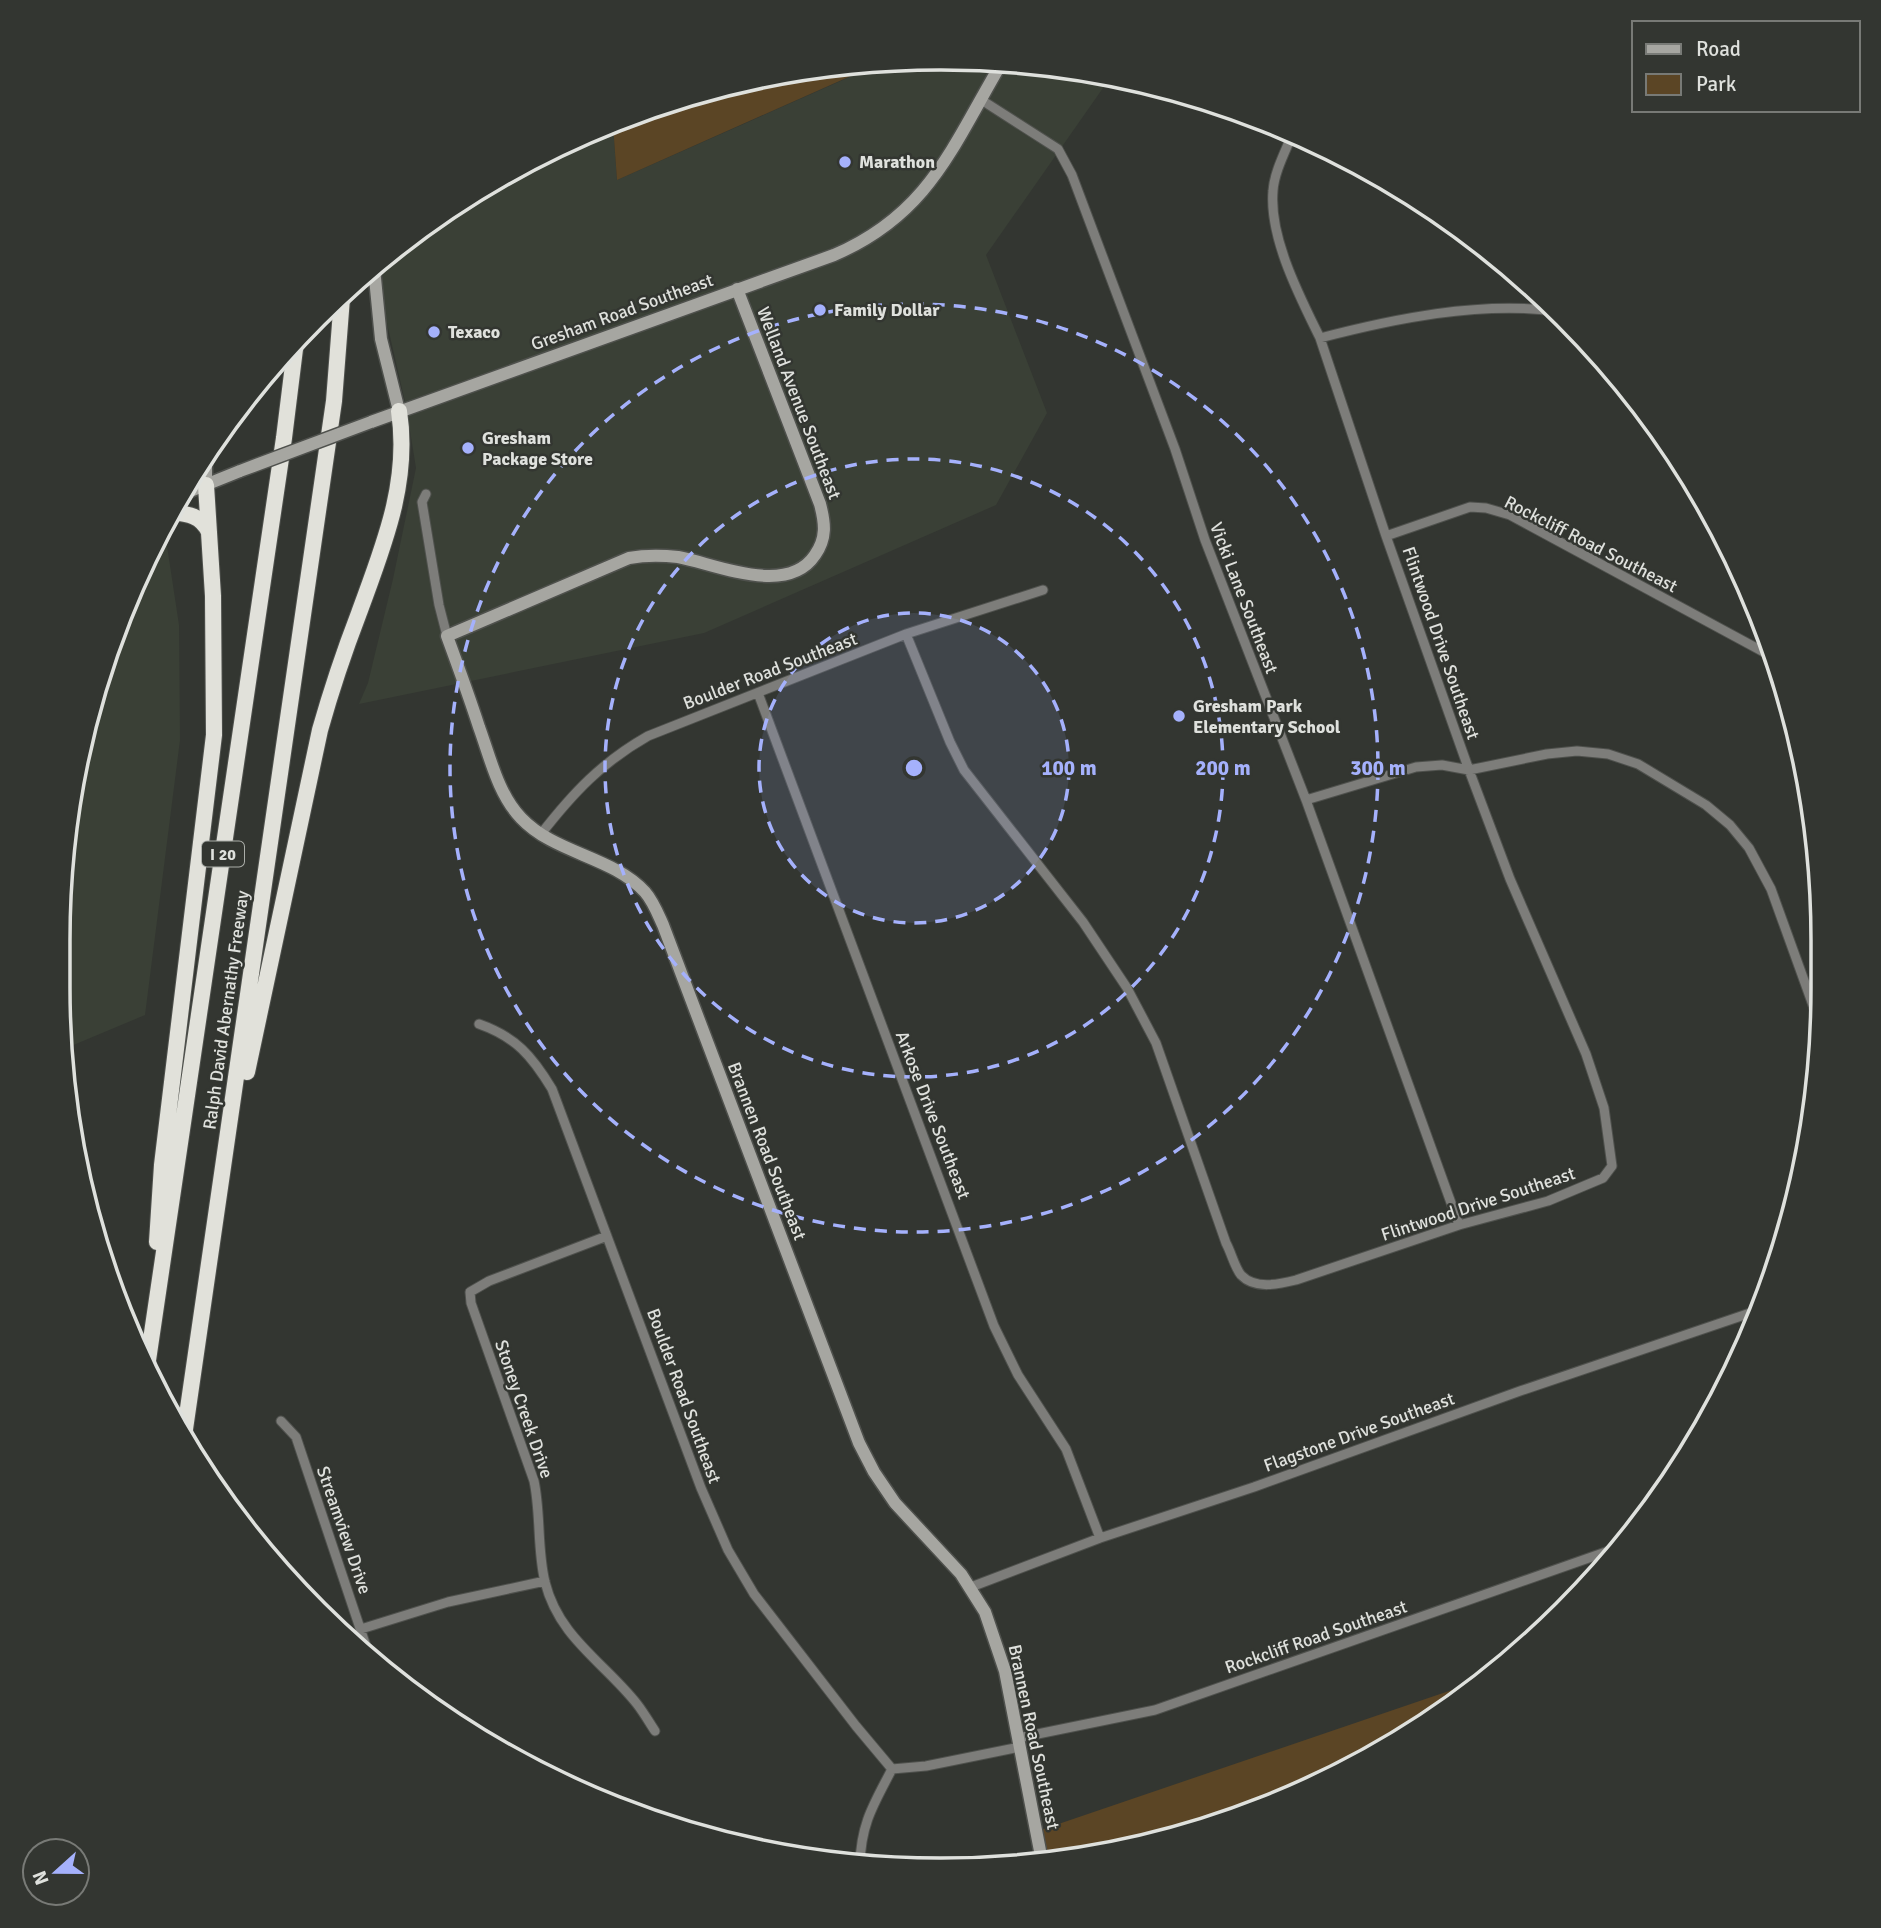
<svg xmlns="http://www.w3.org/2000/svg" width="1881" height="1928" viewBox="0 0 1881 1928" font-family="Signika,sans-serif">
<rect width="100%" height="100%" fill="#333631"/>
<path fill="#3a4036" d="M883,60L1056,65L1110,78L986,255L1047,413L996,505L704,633L359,704L368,683L393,579L416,468L406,406L383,306L382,260L403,240L550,149L613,125L617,180L870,68L871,62Z
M164,526L179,625L180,740L145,1015L64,1049L58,987L65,825L105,656Z"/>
<path fill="#5b4525" d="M871,62V67L617,180L613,125L712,88Z
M1490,1677L1478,1688L1331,1779L1169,1840L1044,1861L1035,1832Z"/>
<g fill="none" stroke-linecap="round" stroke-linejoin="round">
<g stroke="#4f514d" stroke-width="11">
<path id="street" d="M980,99L1058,149L1072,175L1175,449L1205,540L1306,800L1459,1225
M1320,338C1393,319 1479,301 1555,311
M426,494L422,502L439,605L447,636
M1386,536L1470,507L1486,508L1510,515L1773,657
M906,634L950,742L964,770L1083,922L1127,988L1156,1043L1226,1243C1231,1252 1235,1268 1241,1275C1255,1290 1280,1284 1296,1280L1459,1225L1548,1201L1603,1178L1612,1166L1604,1108L1586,1054L1510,879L1469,770L1386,536L1320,338C1300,297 1269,238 1273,191C1274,173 1285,152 1292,135
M758,693L994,1326L1018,1375L1066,1449L1100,1538
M1306,800L1416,767L1442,765L1469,770L1547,754L1577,751L1608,754L1638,764L1706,805L1730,825L1749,848L1771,889L1818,1019
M541,834C573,793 602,762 648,736L906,634L1043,590
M479,1024C516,1037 532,1056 552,1089L701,1488L728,1550L754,1594L856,1726L892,1769
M607,1236L489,1281L470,1292L471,1303L534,1481C541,1514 537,1550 545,1582C559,1638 604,1662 637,1704C644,1713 649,1722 655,1731
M281,1421L296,1437L369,1655
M971,1587L1100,1538L1254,1487L1520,1391L1759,1310
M361,1629L448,1602L545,1581
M1018,1738L1155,1710L1620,1547
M892,1769L926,1766L1020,1747
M860,1864C861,1823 874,1804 892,1769"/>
</g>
<g stroke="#4f514d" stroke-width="15">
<path id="secondary" d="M374,268L381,339L399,411
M737,289L820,504C825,523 827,538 815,555C787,597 716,564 678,557C661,555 645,555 629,558L447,636C458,666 469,696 479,727C490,757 498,794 521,818C555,854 612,856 645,892C653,901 658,914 663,925L859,1443L874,1472L895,1503L961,1574L985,1612L1005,1671L1042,1861
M371,422L834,255C929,214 952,147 1001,64
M206,485V457
M178,496L240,471"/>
</g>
<g stroke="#4f514d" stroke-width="18">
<path id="highway" d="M170,512C188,514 201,515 209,532
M247,1072L320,730C331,691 344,652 359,613C383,547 410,483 399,411
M157,1242L162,1165L214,735L213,596L206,485
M147,1367L284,438L296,341
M184,1436L334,401L342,298"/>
</g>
<use href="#street" stroke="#7d7d7a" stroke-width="9"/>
<use href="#secondary" stroke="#a6a6a1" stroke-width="12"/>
<use href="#highway" stroke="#e1e1da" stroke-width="16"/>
<g stroke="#4f514d" stroke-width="15" stroke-linecap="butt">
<path id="secondary-bridge" d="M240,471L371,422"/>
</g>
<use href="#secondary-bridge" stroke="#a6a6a1" stroke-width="12"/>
</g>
<circle cx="914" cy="768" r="155" fill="#a5b1fc" fill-opacity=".12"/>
<g fill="none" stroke="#a5b1fc" stroke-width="3.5" stroke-dasharray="12 9">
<circle cx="914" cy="768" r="155"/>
<circle cx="914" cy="768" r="309"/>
<circle cx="914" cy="768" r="464"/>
</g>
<g fill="#a5b1fc" stroke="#333631" stroke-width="2.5">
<circle cx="845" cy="162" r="7"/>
<circle cx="820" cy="310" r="7"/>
<circle cx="434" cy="332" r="7"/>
<circle cx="468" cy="448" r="7"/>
<circle cx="1179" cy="716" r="7"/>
</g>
<g text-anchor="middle" stroke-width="5" stroke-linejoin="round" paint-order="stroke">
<rect fill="#333631" stroke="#abaea9" stroke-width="2" x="202" y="841.5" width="42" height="25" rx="5"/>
<g font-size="16" font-weight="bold" fill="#dfe1dd">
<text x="223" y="860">I 20</text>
</g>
<g font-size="18" font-weight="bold" fill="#dfe1dd" stroke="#333631" text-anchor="start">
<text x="859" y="168">Marathon</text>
<text x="834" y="316">Family Dollar</text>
<text x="448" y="338">Texaco</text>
<text x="482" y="444">Gresham<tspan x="482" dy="21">Package Store</tspan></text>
<text x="1193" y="712">Gresham Park<tspan x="1193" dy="21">Elementary School</tspan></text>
</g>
<g font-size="18" fill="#dfe1dd" stroke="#333631">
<text transform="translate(622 312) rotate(-20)" y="6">Gresham Road Southeast</text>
<text transform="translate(799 403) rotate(69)" y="6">Welland Avenue Southeast</text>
<text transform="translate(1591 544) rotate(27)" y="6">Rockcliff Road Southeast</text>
<text transform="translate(1244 598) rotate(69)" y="6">Vicki Lane Southeast</text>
<text transform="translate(1441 643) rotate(71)" y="6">Flintwood Drive Southeast</text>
<text transform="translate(770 671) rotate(-21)" y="6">Boulder Road Southeast</text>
<text transform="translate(226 1010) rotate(-82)" y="6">Ralph David Abernathy Freeway</text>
<text transform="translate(933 1115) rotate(69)" y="6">Arkose Drive Southeast</text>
<text transform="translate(767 1151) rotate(69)" y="6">Brannen Road Southeast</text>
<text transform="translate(1478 1204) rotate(-18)" y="6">Flintwood Drive Southeast</text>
<text transform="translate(684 1396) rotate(70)" y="6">Boulder Road Southeast</text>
<text transform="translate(524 1409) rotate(71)" y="6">Stoney Creek Drive</text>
<text transform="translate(1359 1432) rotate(-20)" y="6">Flagstone Drive Southeast</text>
<text transform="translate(344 1530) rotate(71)" y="6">Streamview Drive</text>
<text transform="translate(1316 1637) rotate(-19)" y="6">Rockcliff Road Southeast</text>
<text transform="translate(1034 1737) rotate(78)" y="6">Brannen Road Southeast</text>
</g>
</g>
<path d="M0 0H1881V1928H0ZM940 70H941A870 870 0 0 1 1811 940V988A870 870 0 0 1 941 1858H940A870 870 0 0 1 70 988V940A870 870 0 0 1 940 70Z" fill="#333631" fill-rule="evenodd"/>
<path fill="none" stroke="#dfe1dd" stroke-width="3.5" d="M940 70H941A870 870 0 0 1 1811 940V988A870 870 0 0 1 941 1858H940A870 870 0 0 1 70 988V940A870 870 0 0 1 940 70Z"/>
<circle cx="914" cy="768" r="10" fill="#a5b1fc" stroke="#333631" stroke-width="3.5"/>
<g font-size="21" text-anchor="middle" font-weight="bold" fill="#a5b1fc" stroke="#333631" stroke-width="5" stroke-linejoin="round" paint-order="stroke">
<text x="1069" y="775">100 m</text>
<text x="1223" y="775">200 m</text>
<text x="1378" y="775">300 m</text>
</g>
<rect x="1632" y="21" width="228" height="91" fill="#333631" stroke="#787a76" stroke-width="2"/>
<rect x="1646" y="44" width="35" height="10" fill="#a6a6a1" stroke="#787a76" stroke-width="2"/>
<text x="1696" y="56" font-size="21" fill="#dfe1dd">Road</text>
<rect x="1646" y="74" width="35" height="21" fill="#5b4525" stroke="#787a76" stroke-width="2"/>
<text x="1696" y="91" font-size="21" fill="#dfe1dd">Park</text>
<g transform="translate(56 1872) rotate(249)"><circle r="33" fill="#333631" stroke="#787a76" stroke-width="2"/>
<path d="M0-5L12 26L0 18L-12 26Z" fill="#a5b1fc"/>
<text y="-10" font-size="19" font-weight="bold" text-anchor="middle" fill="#dfe1dd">N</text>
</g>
</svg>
